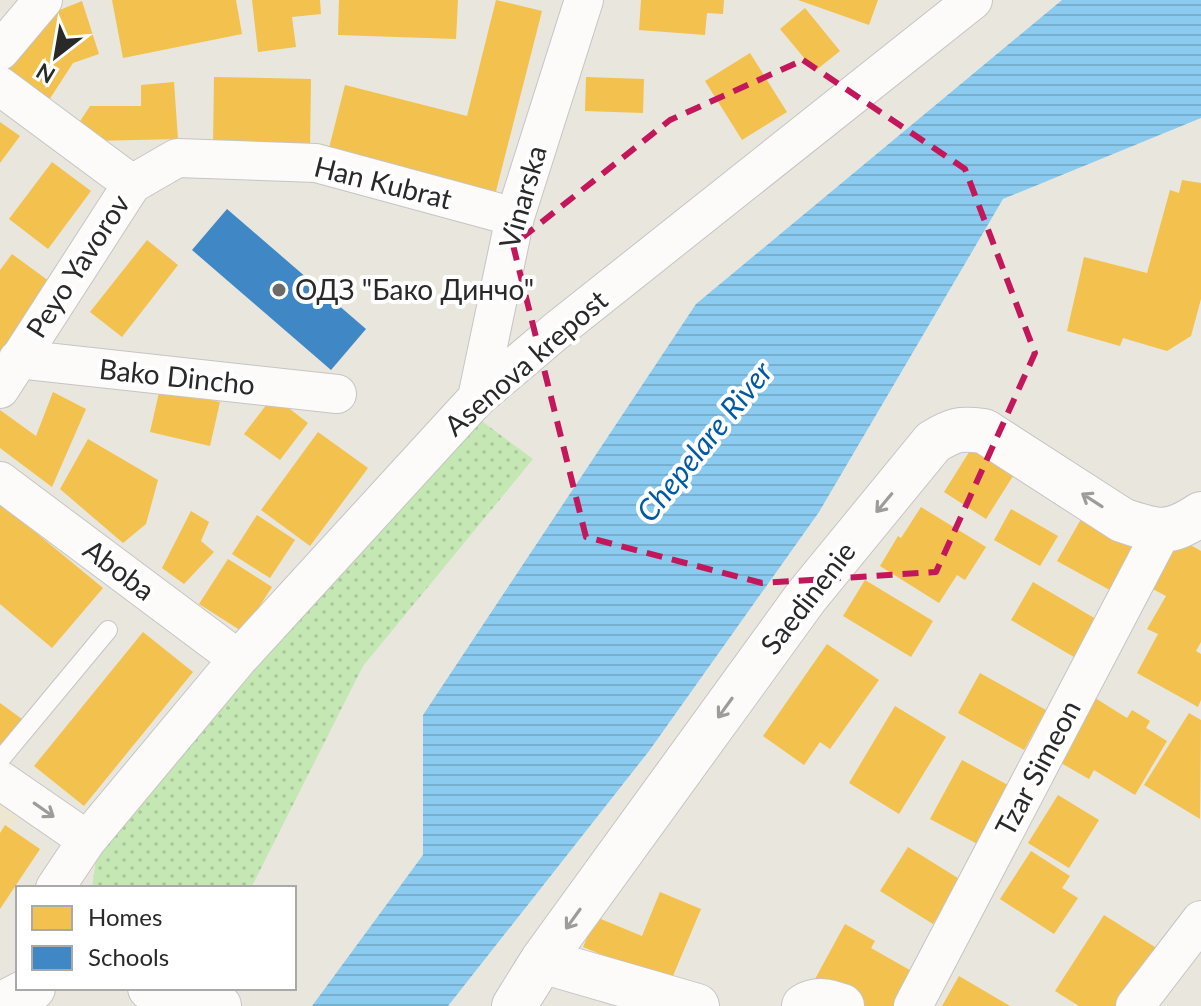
<svg xmlns="http://www.w3.org/2000/svg" width="1201" height="1006" viewBox="0 0 1201 1006" font-family="Lato,sans-serif">
<defs>
<pattern id="park-dots" width="8" height="8" patternUnits="userSpaceOnUse" patternTransform="scale(2)"><rect width="8" height="8" fill="#c4e7b4"/><path d="M2 2h.1M6 6h.1" fill="none" stroke="#a8c69b" stroke-width="1.8" stroke-linecap="round"/></pattern>
<pattern id="water-rules" width="6" height="5" patternUnits="userSpaceOnUse" patternTransform="scale(2)"><rect width="6" height="5" fill="#8bcbf0"/><path d="M0 2.5h6" fill="none" stroke="#78aece"/></pattern>
</defs>
<rect width="100%" height="100%" fill="#e9e6de"/>
<path fill="#ede7d1" d="M0,796L22,812L0,845Z"/>
<path fill="url(#park-dots)" d="M472,414L533,459L363,666L251,888H92L99,838Z"/>
<path fill="url(#water-rules)" d="M1062,0H1201V118L1003,199L819,512L649,751L448,1006H312L423,855V715L696,304Z"/>
<path fill="#f2c14e" d="M112,0H236L242,34L123,58Z
M252,0H320L321,14L292,17L296,47L258,52Z
M339,0H458L456,39L338,35Z
M496,0L542,11L494,199L327,156L345,85L467,116Z
M641,0H724L723,14L707,13L705,35L639,30Z
M798,0H878L869,25Z
M82,1L99,54L73,63L49,100L7,71L47,15Z
M805,8L840,51L815,71L780,29Z
M750,53L787,112L742,140L705,81Z
M214,77L311,79L310,149L213,147Z
M586,77L644,79L643,113L585,111Z
M174,82L178,139L92,141L75,129L90,106H141V85Z
M0,122L20,136L0,163Z
M52,162L91,191L48,249L9,219Z
M1182,180L1201,183V299L1191,336L1167,351L1123,338L1120,346L1067,331L1084,257L1147,273L1170,190L1179,193Z
M147,240L178,265L122,337L90,312Z
M12,254L53,284L0,357V270Z
M160,388L220,402L210,446L150,432Z
M53,392L86,409L52,487L0,448V410L36,436Z
M273,396L308,423L280,460L244,434Z
M318,432L368,468L310,546L261,510Z
M88,439L158,480L146,524L123,543L60,489Z
M971,449L1013,476L986,519L944,492Z
M0,503L103,588L52,648L0,604Z
M921,507L986,547L965,580L957,575L939,603L880,566L898,536L901,538Z
M1011,509L1058,536L1040,566L994,540Z
M191,511L209,522L201,541L214,552L184,584L162,568Z
M1084,514L1143,548L1117,594L1057,561Z
M257,515L295,540L270,578L232,554Z
M1178,538L1201,551V642L1196,651L1201,654V700L1198,707L1137,673L1158,634L1147,629L1166,596L1151,588Z
M228,559L272,587L243,632L199,604Z
M865,580L933,621L911,657L843,616Z
M1033,582L1096,619L1074,657L1011,620Z
M143,632L193,672L84,806L34,766Z
M827,644L879,680L830,749L820,742L804,765L763,736Z
M980,673L1046,710L1024,750L958,713Z
M1092,696L1127,718L1132,710L1150,721L1146,728L1167,741L1135,795L1094,770L1089,779L1054,759Z
M0,703L22,719L0,749Z
M895,706L946,737L899,814L849,783Z
M1189,713L1201,720L1200,819L1144,785Z
M962,760L1017,790L985,848L930,819Z
M1058,795L1099,820L1069,868L1028,843Z
M5,825L40,849L0,909V833Z
M908,847L961,880L933,924L880,891Z
M1031,851L1070,876L1062,888L1078,898L1054,934L1000,899Z
M660,892L701,909L670,983L583,947L596,917L642,936Z
M1104,915L1158,949L1121,1006H1079L1055,991Z
M845,924L875,941L871,948L915,973L897,1006H864L815,979Z
M959,976L1010,1006H942Z"/>
<path fill="#3f88c5" d="M227,209L366,329L331,370L192,250Z"/>
<g fill="none" stroke-linecap="round" stroke-linejoin="round">
<g stroke="#c6c4c4" stroke-width="20">
<path id="lane" d="M0,760L108,630"/>
</g>
<g stroke="#c6c4c4" stroke-width="40">
<path id="street" d="M0,51L43,0
M0,86L132,184L177,158L316,163L515,217
M18,359L337,394
M0,389L132,184
M477,398L515,217L584,0
M0,481L238,659
M0,780L87,840
M55,888L87,840L238,659L477,398L555,332L973,0
M913,1006L1162,531
M1135,1006L1201,920"/>
</g>
<g stroke="#c6c4c4" stroke-width="46">
<path id="secondary" d="M542,961L697,1006
M150,988L219,1006
M0,1005L33,988
M514,1006L542,961L806,597L933,442C954,429 960,428 984,431L1122,520C1157,532 1168,536 1201,514
M804,1006C817,998 828,1001 842,1006"/>
</g>
<use href="#lane" stroke="#fcfbfa" stroke-width="18"/>
<use href="#street" stroke="#fcfbfa" stroke-width="38"/>
<use href="#secondary" stroke="#fcfbfa" stroke-width="44"/>
</g>
<defs><path id="oneway-shaft" d="M-6 0H5M1.5-3L5.5 0L1.5 3" fill="none" stroke-width="1.6" stroke-linecap="round" stroke-linejoin="round" transform="scale(2)"/></defs>
<g stroke="#9d9c9c">
<use href="#oneway-shaft" transform="translate(1092 500) rotate(-147)"/>
<use href="#oneway-shaft" transform="translate(884 503) rotate(130)"/>
<use href="#oneway-shaft" transform="translate(725 708) rotate(126)"/>
<use href="#oneway-shaft" transform="translate(44 810) rotate(35)"/>
<use href="#oneway-shaft" transform="translate(573 919) rotate(126)"/>
</g>
<path fill="none" stroke="#c2185b" stroke-width="6" stroke-dasharray="16 10" stroke-linejoin="round" d="M803,60L965,169L1035,353L936,572L762,583L586,537L513,245L670,120Z"/>
<circle fill="#6c6b68" stroke="#fff" stroke-width="3" cx="279" cy="290" r="8"/>
<g text-anchor="middle" stroke-width="8" stroke-linejoin="round" paint-order="stroke">
<g font-size="28" fill="#292929" stroke="#fff">
<text transform="translate(383 183) rotate(14)" y="10">Han Kubrat</text>
<text transform="translate(523 197) rotate(-74)" y="10">Vinarska</text>
<text transform="translate(78 266) rotate(-57)" y="10">Peyo Yavorov</text>
<text transform="translate(526 363) rotate(-41)" y="10">Asenova krepost</text>
<text transform="translate(177 377) rotate(6)" y="10">Bako Dincho</text>
<text transform="translate(119 570) rotate(37)" y="10">Aboba</text>
<text transform="translate(808 598) rotate(-52)" y="10">Saedinenie</text>
<text transform="translate(1038 768) rotate(-62)" y="10">Tzar Simeon</text>
</g>
<g font-size="28" fill="#292929" stroke="#fff" text-anchor="start">
<text x="295" y="300">ОДЗ "Бако Динчо"</text>
</g>
<g font-size="30" font-style="italic" fill="#025aa4" stroke="#fff">
<text transform="translate(705 442) rotate(-51)" y="10">Chepelare River</text>
</g>
</g>
<rect x="16" y="886" width="280" height="104" fill="#ffffff" stroke="#a9a9a9" stroke-width="2"/>
<rect x="32" y="906" width="40" height="24" fill="#f2c14e" stroke="#a9a9a9" stroke-width="2"/>
<text x="88" y="926" font-size="24" fill="#292929">Homes</text>
<rect x="32" y="946" width="40" height="24" fill="#3f88c5" stroke="#a9a9a9" stroke-width="2"/>
<text x="88" y="966" font-size="24" fill="#292929">Schools</text>
<g transform="translate(56 56) rotate(211)" stroke="#ffffff" stroke-width="6" paint-order="stroke">
<path d="M0-6L14 30L0 20L-14 30Z" fill="#292929"/>
<text y="-12" font-size="22" font-weight="bold" text-anchor="middle" fill="#292929">N</text>
</g>
</svg>
